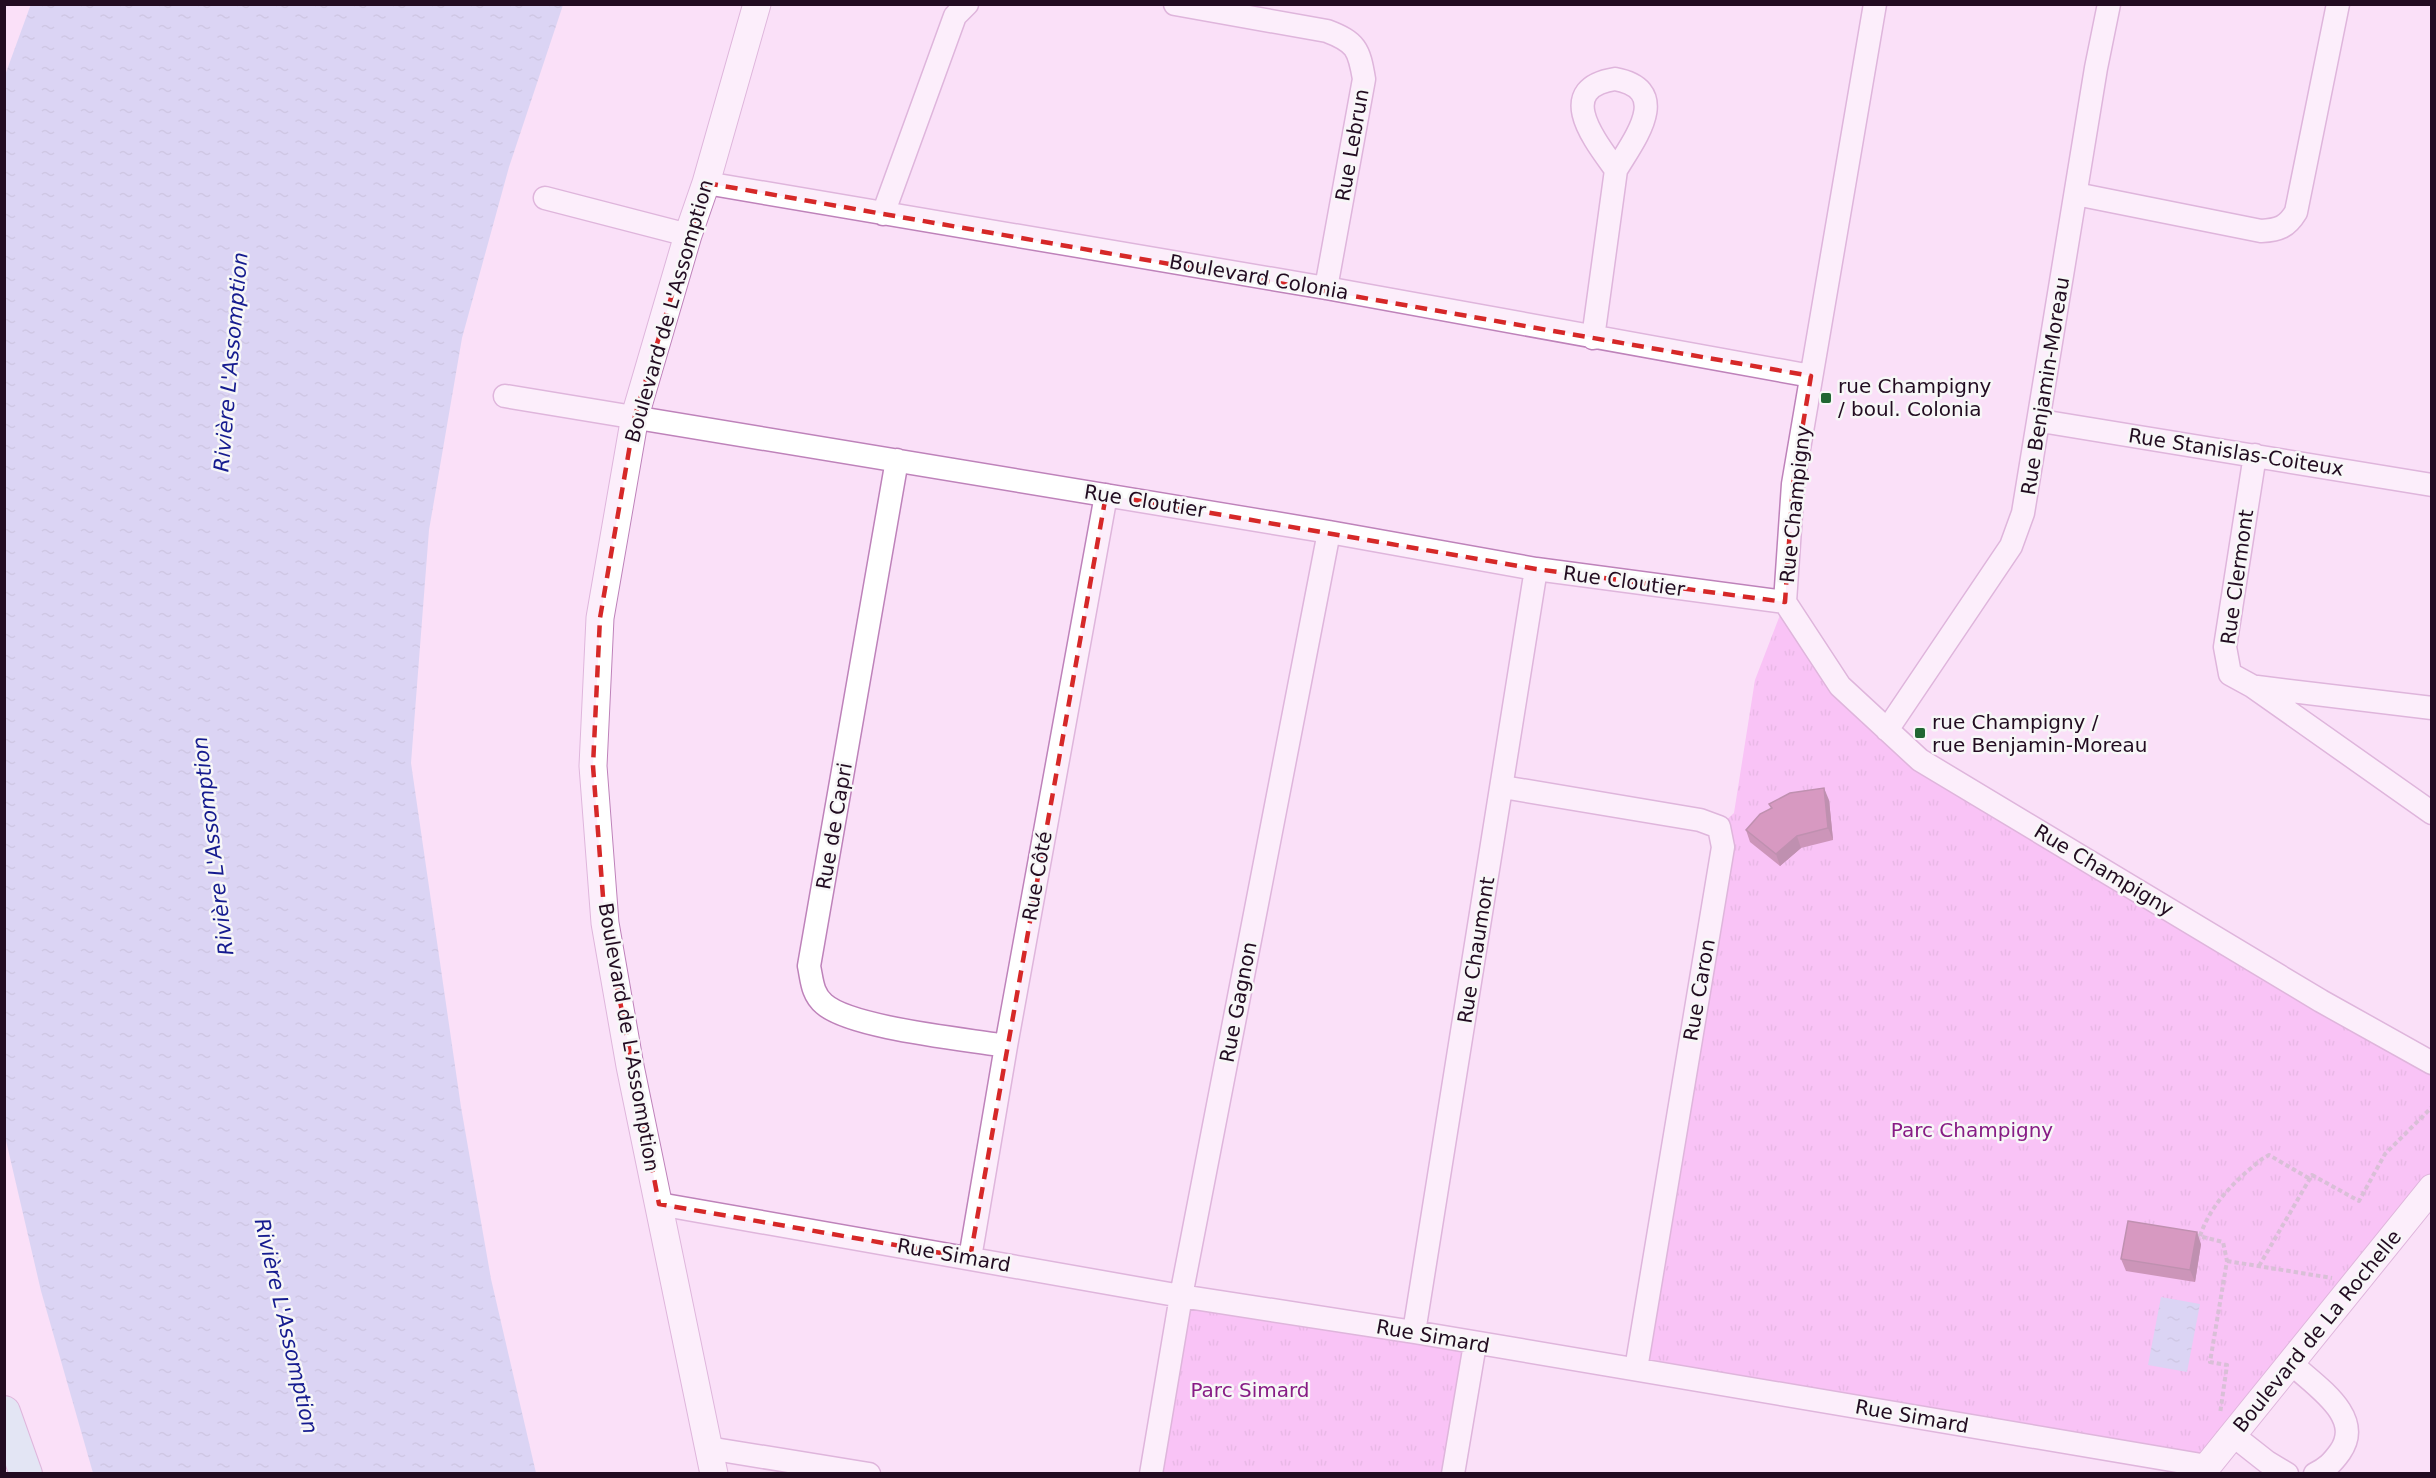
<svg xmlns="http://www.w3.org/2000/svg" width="2436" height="1478" viewBox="0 0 2436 1478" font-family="'DejaVu Sans',sans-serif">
<defs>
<pattern id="park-tufts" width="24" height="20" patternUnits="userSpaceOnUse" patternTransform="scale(1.5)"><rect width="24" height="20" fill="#f89ff3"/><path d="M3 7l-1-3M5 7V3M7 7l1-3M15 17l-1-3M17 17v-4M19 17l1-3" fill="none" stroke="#d488d0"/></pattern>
<pattern id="water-ripples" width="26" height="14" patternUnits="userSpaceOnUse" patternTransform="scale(1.5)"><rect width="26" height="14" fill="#b6c6ef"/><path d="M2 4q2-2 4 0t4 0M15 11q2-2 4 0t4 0" fill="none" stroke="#9ca9cd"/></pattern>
</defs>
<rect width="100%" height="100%" fill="#fae0f8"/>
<path fill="url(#park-tufts)" d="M1785,602L1887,730L2431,1060V1188L2213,1460L1636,1369L1719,827L1734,813L1755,680Z
M1181,1296L1475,1344L1453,1473L1151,1474Z"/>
<path fill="url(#water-ripples)" d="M31,4L563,5L509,167L462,338L429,530L411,763L461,1107L491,1279L536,1473H93L41,1291L4,1132V78Z
M2161,1297L2200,1304L2187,1372L2148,1365Z"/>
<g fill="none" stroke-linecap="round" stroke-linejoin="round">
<g stroke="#be82ba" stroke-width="25">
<path id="minor" d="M1175,4L1327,31C1356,42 1359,49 1364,79L1326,288
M1875,4L1793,484L1785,602L1840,686L1920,760L2321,1001L2432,1063
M1615,79C1674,90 1633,141 1616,170C1597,143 1552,89 1615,79Z
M706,183L1326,288L1811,376
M2076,194L2261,231C2279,230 2287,227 2296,212L2338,4
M545,198L688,235
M883,214L955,16L967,4
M1593,338L1616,170
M505,396L1329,532L1536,569L1785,602
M2041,421L2432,485
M2255,455L2225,647L2230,674L2252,686L2432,813
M897,460L809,966C812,980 812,994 824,1004C851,1028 965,1039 1006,1046
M2257,687L2432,708
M1887,730L2011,546L2023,513L2096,68L2109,4
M1503,787L1700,820L1719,827L1723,847L1636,1369
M659,1204L1181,1296L1414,1332L2207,1466
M970,1258L1006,1046L1106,495
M1414,1332L1536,569
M2291,1363C2315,1386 2365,1416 2340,1452C2332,1463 2327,1468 2315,1474
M2234,1436L2267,1462L2287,1474
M708,1448L869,1474
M1151,1474L1181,1296L1329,532
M1453,1474L1475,1344"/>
</g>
<g stroke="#be82ba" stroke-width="29">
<path id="tertiary" d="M714,1474L630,1066L605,923L593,766L600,618L635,416L688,235L706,183L757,4
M2201,1474L2432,1188"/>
</g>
<g stroke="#be82ba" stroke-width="34">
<path id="secondary" d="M4,1412L26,1474"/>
</g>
<path stroke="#b198af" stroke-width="4" stroke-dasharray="4.5 3" stroke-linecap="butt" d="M2195,1235L2223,1242L2227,1261L2210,1362L2227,1365L2220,1414
M2200,1236C2211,1203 2236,1180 2262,1159L2269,1155L2310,1179
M2227,1261L2332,1278
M2259,1266L2312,1175L2359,1201L2385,1154L2432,1107"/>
<use href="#minor" stroke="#fff" stroke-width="22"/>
<use href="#tertiary" stroke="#fff" stroke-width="27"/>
<use href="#secondary" stroke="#c7eaef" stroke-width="32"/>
</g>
<path fill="#953a6d" d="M1829,800L1833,840L1801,848L1780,866L1750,842L1746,830L1771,808L1769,804Z
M2201,1244L2195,1282L2126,1271L2121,1259Z"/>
<path fill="#793059" d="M1824,788L1829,800L1833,840L1828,828Z
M1797,836L1801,848L1780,866L1776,854Z
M2197,1232L2201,1244L2195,1282L2190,1270Z"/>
<path fill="#ad447f" stroke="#793059" stroke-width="1.5" d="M1824,788L1828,828L1797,836L1776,854L1746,830L1760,814L1772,808L1769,804L1790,793Z
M2128,1221L2197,1232L2190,1270L2121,1259Z"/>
<path d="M0 0H2436V1478H0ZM706,183L1811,376L1793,484L1785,602L1536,569L1106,495L970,1258L659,1204L605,923L593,766L600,618L635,416Z" fill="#fae0f8" fill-opacity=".55" fill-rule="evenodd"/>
<path fill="none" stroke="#d62828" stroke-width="4.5" stroke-dasharray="12 8" stroke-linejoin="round" d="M706,183L1811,376L1793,484L1785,602L1536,569L1106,495L970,1258L659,1204L605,923L593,766L600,618L635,416Z"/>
<g fill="#206632" stroke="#f7f7f7" stroke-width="2">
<rect x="1820" y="392" width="12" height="12" rx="3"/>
<rect x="1914" y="727" width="12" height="12" rx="3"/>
</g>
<g text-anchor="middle" stroke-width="5" stroke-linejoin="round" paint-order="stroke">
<g font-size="20" fill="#220c21" stroke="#f7f7f7">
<text transform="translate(1352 145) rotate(-80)" y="7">Rue Lebrun</text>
<text transform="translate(1259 277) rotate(10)" y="7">Boulevard Colonia</text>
<text transform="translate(669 311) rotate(-74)" y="7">Boulevard de L'Assomption</text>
<text transform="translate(2045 386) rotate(-81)" y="7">Rue Benjamin-Moreau</text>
<text transform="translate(2236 452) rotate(9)" y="7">Rue Stanislas-Coiteux</text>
<text transform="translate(1145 501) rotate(9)" y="7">Rue Cloutier</text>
<text transform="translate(1795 504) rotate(-84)" y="7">Rue Champigny</text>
<text transform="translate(2237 577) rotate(-82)" y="7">Rue Clermont</text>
<text transform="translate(1624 581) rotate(8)" y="7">Rue Cloutier</text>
<text transform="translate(834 826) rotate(-80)" y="7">Rue de Capri</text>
<text transform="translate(2104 870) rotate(31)" y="7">Rue Champigny</text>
<text transform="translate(1037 876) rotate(-80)" y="7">Rue Côté</text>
<text transform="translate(1476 950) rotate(-81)" y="7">Rue Chaumont</text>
<text transform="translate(1699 990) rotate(-80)" y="7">Rue Caron</text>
<text transform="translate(1238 1002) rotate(-79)" y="7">Rue Gagnon</text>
<text transform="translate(629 1037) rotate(80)" y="7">Boulevard de L'Assomption</text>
<text transform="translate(954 1255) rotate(10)" y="7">Rue Simard</text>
<text transform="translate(2317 1331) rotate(-51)" y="7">Boulevard de La Rochelle</text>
<text transform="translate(1433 1336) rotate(10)" y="7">Rue Simard</text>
<text transform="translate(1912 1416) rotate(10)" y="7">Rue Simard</text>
</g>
<g font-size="20" fill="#220c21" stroke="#f7f7f7" text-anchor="start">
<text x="1838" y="393">rue Champigny<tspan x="1838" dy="23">/ boul. Colonia</tspan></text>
<text x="1932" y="729">rue Champigny /<tspan x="1932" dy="23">rue Benjamin-Moreau</tspan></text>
</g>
<g font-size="20" fill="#871c85" stroke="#f7f7f7">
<text x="1972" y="1137">Parc Champigny</text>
<text x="1250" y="1397">Parc Simard</text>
</g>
<g font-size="21" font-style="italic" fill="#151b8f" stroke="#f7f7f7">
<text transform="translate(231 362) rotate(-85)" y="7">Rivière L'Assomption</text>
<text transform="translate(213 846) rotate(-97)" y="7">Rivière L'Assomption</text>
<text transform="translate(286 1326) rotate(77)" y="7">Rivière L'Assomption</text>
</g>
</g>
<rect width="2436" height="1478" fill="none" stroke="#220c21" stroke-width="12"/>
</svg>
